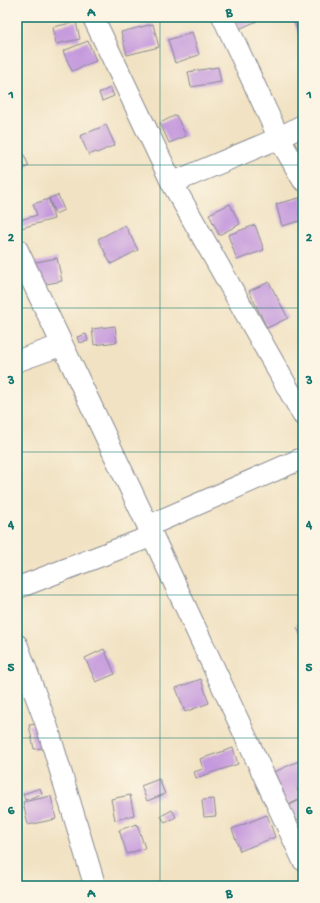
<svg xmlns="http://www.w3.org/2000/svg" width="320" height="903" viewBox="0 0 320 903" font-family="'Gochi Hand',sans-serif">
<rect width="100%" height="100%" fill="#fcf5e5"/>
<filter id="ink" filterUnits="userSpaceOnUse"><feTurbulence type="fractalNoise" baseFrequency=".025" numOctaves="2"/><feDisplacementMap in="SourceGraphic" scale="8" xChannelSelector="R" yChannelSelector="G"/><feConvolveMatrix kernelMatrix="1 2 1 2 8 2 1 2 1" color-interpolation-filters="sRGB"/></filter>
<filter id="wash" filterUnits="userSpaceOnUse"><feTurbulence type="fractalNoise" baseFrequency=".012" numOctaves="4" result="noise"/><feDisplacementMap in="SourceGraphic" scale="16" xChannelSelector="R" yChannelSelector="G"/><feGaussianBlur stdDeviation="0.9" result="paint"/><feColorMatrix in="noise" values="0 0 0 0 0 0 0 0 0 0 0 0 0 0 0 0 0 1.4 0 .05"/><feComposite in="paint" operator="in"/></filter>
<g filter="url(#wash)">
<rect width="100%" height="100%" fill="#f1e2c3"/>
<g id="blocks">
<path fill="#c499dd" d="M235,17H255L257,21L239,29Z
M303,18V46L294,22Z
M76,22L80,39L56,44L53,27Z
M153,24L159,47L127,55L121,32Z
M192,32L199,55L175,63L168,40Z
M88,41L96,61L72,71L63,51Z
M218,67L221,82L191,87L188,72Z
M110,88L114,96L102,101L99,93Z
M176,115L186,136L169,143L160,123Z
M106,125L115,145L97,153L96,152L89,155L80,136Z
M19,144L29,166L17,171V145Z
M58,195L64,210L55,214L49,198Z
M303,197V220L282,226L276,204Z
M49,199L54,219L17,229V221L37,215L33,204Z
M230,204L240,224L219,235L209,214Z
M125,225L138,250L111,264L98,239Z
M255,225L264,250L237,260L228,235Z
M57,258L62,281L36,286L31,263Z
M269,282L288,318L267,328L249,291Z
M115,326L117,342L94,345L92,329Z
M86,334L88,341L79,343L77,337Z
M303,625V639L297,628Z
M104,649L115,674L96,682L85,658Z
M201,679L209,703L185,712L176,688Z
M38,724L43,748L34,749L29,725Z
M233,748L238,764L196,778L194,772L203,769L200,759Z
M303,759V786L297,789L301,799L285,806L270,774Z
M159,779L165,794L147,801L141,786Z
M303,787V816L297,820L289,806L303,798L298,790Z
M40,788L42,794L25,800L23,794Z
M130,795L134,815L115,820L111,799Z
M51,796L56,819L28,825L23,802Z
M214,799L216,816L204,817L202,800Z
M172,810L176,817L165,823L161,816Z
M267,815L275,837L240,851L232,829Z
M137,824L145,848L127,854L119,830Z"/>
</g>
</g>
<g filter="url(#ink)">
<use href="#blocks" fill-opacity="0" stroke="#868890" stroke-width="1"/>
<g fill="none" stroke-linecap="round" stroke-linejoin="round">
<g stroke="#868890" stroke-width="23">
<path id="minor" d="M93,17L172,183L303,415
M223,17L279,138L303,180
M172,183L279,138L303,125
M17,249L148,526L303,860
M17,361L62,345
M148,526L303,458
M17,588L152,536
M17,645L47,726L95,886"/>
</g>
<use href="#minor" stroke="#fff" stroke-width="21"/>
</g>
</g>
<path fill="none" stroke="#0f766e" stroke-width="1" stroke-opacity="0.55" d="M160,17V886M17,165H303M17,308H303M17,452H303M17,595H303M17,738H303"/>
<rect width="320" height="903" fill="none" stroke="#fcf5e5" stroke-width="44"/>
<rect x="22" y="22" width="276" height="859" fill="none" stroke="#0f766e" stroke-width="1.5"/>
<g font-size="13" text-anchor="middle" font-weight="bold" fill="#0f766e">
<text x="91" y="16">A</text>
<text x="229" y="16">B</text>
<text x="11" y="98">1</text>
<text x="309" y="98">1</text>
<text x="11" y="241">2</text>
<text x="309" y="241">2</text>
<text x="11" y="384">3</text>
<text x="309" y="384">3</text>
<text x="11" y="528">4</text>
<text x="309" y="528">4</text>
<text x="11" y="671">5</text>
<text x="309" y="671">5</text>
<text x="11" y="814">6</text>
<text x="309" y="814">6</text>
<text x="91" y="897">A</text>
<text x="229" y="897">B</text>
</g>
</svg>
